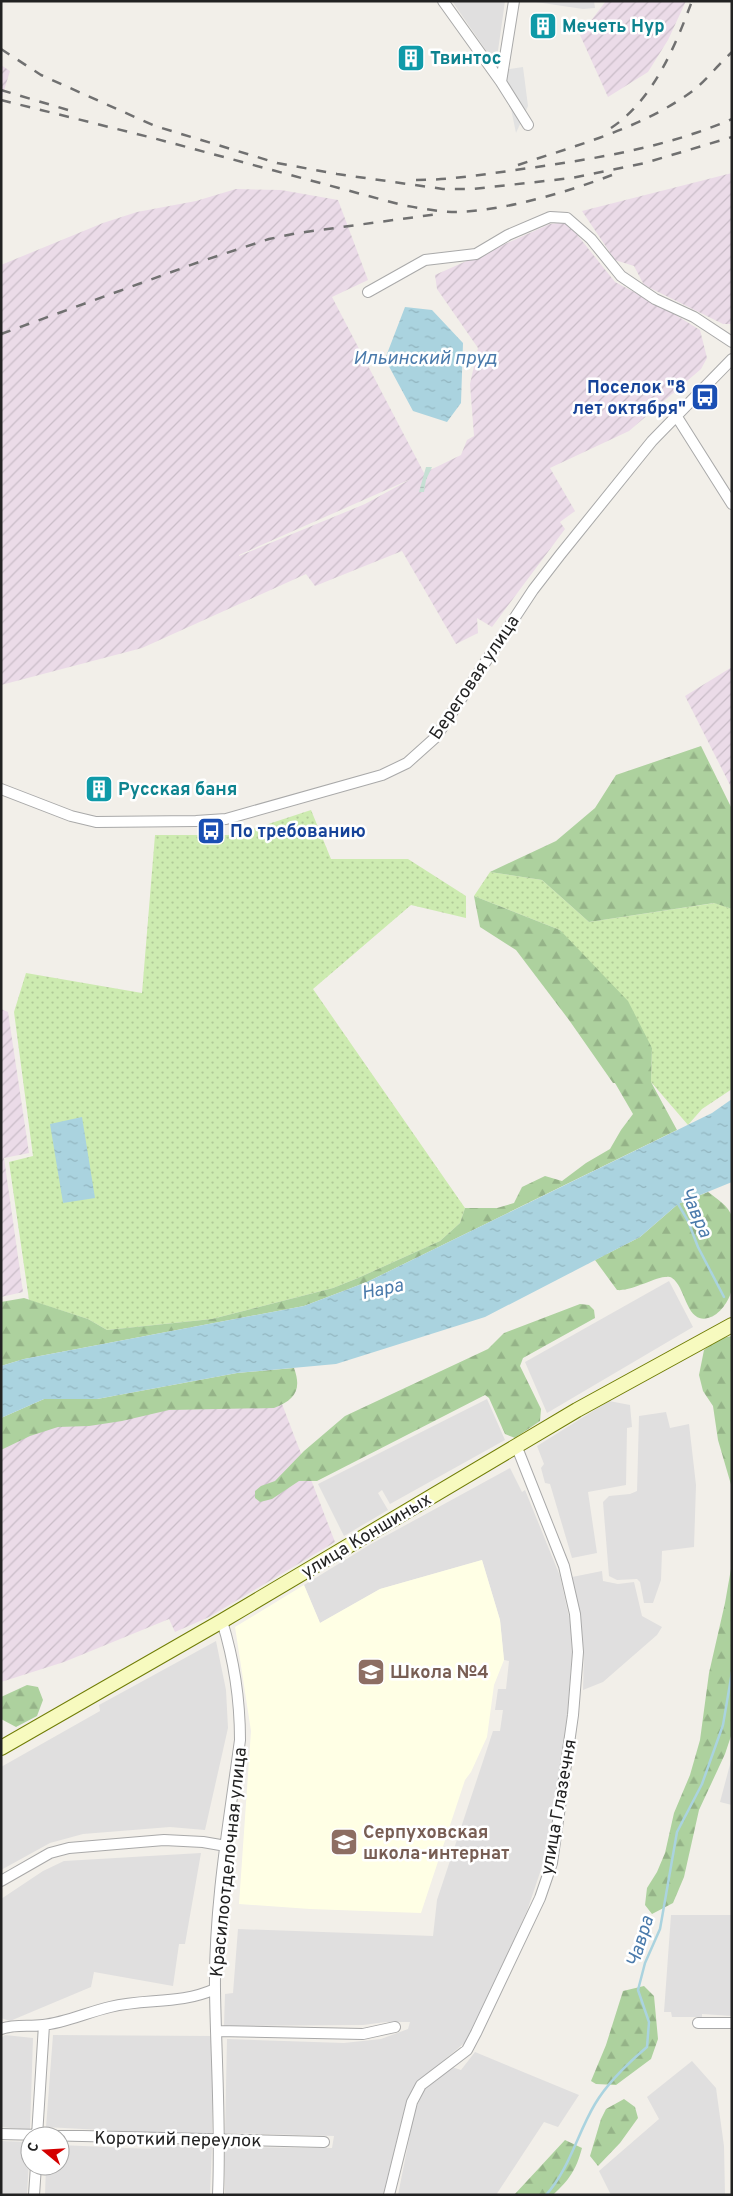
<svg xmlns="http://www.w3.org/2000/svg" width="733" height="2196" viewBox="0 0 733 2196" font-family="Overpass,sans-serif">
<defs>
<pattern id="industrial-furrows" width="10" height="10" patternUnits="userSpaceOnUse" patternTransform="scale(1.25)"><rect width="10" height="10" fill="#ebdbe8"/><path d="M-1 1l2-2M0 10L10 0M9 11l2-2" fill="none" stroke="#c9bcc7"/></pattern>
<pattern id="grass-dots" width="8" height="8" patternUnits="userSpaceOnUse" patternTransform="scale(1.25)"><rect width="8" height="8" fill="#cdebb0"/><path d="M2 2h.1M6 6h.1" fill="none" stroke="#b0c997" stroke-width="1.8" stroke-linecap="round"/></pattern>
<pattern id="forest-firs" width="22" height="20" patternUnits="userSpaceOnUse" patternTransform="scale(1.25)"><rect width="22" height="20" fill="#add19e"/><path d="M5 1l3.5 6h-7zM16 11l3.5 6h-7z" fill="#95b388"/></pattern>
<pattern id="wetland-marsh" width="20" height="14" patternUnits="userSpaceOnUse" patternTransform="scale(1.25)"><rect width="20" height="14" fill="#c6e0d4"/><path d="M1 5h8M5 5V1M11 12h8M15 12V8" fill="none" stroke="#aac0b6"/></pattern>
<pattern id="water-ripples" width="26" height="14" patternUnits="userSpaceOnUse" patternTransform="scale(1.25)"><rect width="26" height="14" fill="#aad3df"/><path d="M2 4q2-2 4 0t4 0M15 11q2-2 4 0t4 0" fill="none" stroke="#92b5bf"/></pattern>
</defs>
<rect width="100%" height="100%" fill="#f2efe9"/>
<path fill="#e0dfdf" d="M452,1H505L496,65Z
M529,1H594L595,8L583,9Z
M669,1281L693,1327L547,1413L525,1362Z
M487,1399L505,1440L390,1504L382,1490L378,1493L388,1510L344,1536L318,1484Z
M609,1401L630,1405L632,1427L627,1428L626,1485L588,1492L597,1553L572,1558L550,1484L545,1483L541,1468L544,1464L537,1446Z
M666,1412L670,1428L689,1424L696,1485L694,1547L662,1551L661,1580L653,1603H644L640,1582L637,1579L617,1580L609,1576L603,1502L609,1496L630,1494L637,1491L639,1416Z
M510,1468L522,1492L525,1490L560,1576L571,1626L572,1654L567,1717L549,1846L527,1911L468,2040L419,2081L406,2103L383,2195H225V2147L332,2148L334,2136L225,2133L227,2039L344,2043L381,2039L408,2029L410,2022H386L363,2025L224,2026L225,1994L233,1993L238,1929L433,1936L437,1900L493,1731H500L503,1710H495L498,1689H506L509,1661L504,1660L500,1620L482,1560L380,1589L320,1623L304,1585L371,1544Z
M602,1571L603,1581L618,1584L634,1582L642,1616L662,1627L657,1635L603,1682L583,1690L584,1653L581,1621L572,1577Z
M216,1641L226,1690L228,1728L205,1830L170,1827L83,1834L50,1843L1,1870V1767L100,1711L99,1705Z
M732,1757V1805L720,1802Z
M201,1853L185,1944H179L173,1986L94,1972L91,1987L10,2021L1,2018V1899L43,1871L64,1861Z
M671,1915H732V2016L702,2014V2017H672L671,2012H664Z
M5,2035L33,2038L30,2130L1,2127V2038Z
M53,2035L213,2036L212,2136L46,2127Z
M475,2052L579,2095L558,2127L544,2122L496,2195H398L414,2114L423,2091L452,2067L461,2070Z
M692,2061L716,2088L724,2146L725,2195H611L599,2171L659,2119L647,2097Z
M1,2141L30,2142L27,2195H1Z
M60,2145L151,2149L152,2145L212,2146L210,2195H45L46,2166H60Z"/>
<path fill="url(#industrial-furrows)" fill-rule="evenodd" d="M606,1H686L668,40L648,72L608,97L580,35Z
M1,65L10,71L1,100Z
M732,173V324H723L644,285L634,266L615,260L582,211Z
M236,189L281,190L338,200L368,280L332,297L424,473L461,455L467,440L474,436L470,384L478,348L437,289L435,275L550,224L567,222L615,282L666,309L700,330L707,358L701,369L629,431L550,468L575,511L560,522L565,529L492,627L477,618L478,633L456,644L402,551L315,586L306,574L142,648L1,685V265L103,223L137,212L196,201ZM411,479L365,504L239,556V555Z
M732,667V789L685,696Z
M1,1009L8,1012L29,1153L4,1158L23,1292L1,1297Z
M272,1378L335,1542L209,1617L175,1632L169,1619L64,1662L1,1682V1433Z"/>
<path fill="#ffffe5" d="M482,1560L500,1620L504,1660L494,1685L487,1737L471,1772L465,1780L421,1913L310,1909L239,1904L251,1731L235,1627L304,1585L320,1623L380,1589Z"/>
<path fill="url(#grass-dots)" d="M311,810L331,859H408L466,896V918L411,905L313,989L465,1208L460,1223L440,1241L358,1278L333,1288L212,1319L107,1330L88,1319L29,1300L9,1162L33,1156L14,1012L26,973L142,993L155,835H235Z
M490,872L542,880L589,922L715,903L732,909V1089L702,1109L688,1125L651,1082L652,1048L560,930L474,896Z"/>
<path fill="url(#forest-firs)" d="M701,746L732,809V909L714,903L589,922L542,880L490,872L556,841L595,808L616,775Z
M474,896L560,930L628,1001L652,1048L651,1082L677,1130L367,1282L304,1306L24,1359L1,1366V1302L24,1298L88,1319L107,1330L212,1319L333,1288L358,1278L440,1241L460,1223L465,1208H497L514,1203L522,1187L545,1176L562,1181L586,1163L610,1149L621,1130L633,1114L615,1083H613L569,1020L516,950L480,927Z
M708,1192C716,1198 729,1206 732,1217C733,1227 732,1266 731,1278C731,1282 732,1286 732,1289C729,1301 720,1315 708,1318C686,1324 686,1287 672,1278C662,1272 634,1292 617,1290L595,1260L640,1237L678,1204Z
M580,1304L589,1305L594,1310L595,1318L523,1358L520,1366L541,1409L540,1421L515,1438L505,1434L489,1398L485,1395L317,1481H299L272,1499L260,1502L255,1498V1491L261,1486L275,1481L304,1451L345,1416L488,1349L504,1333Z
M732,1336V1488L718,1440L713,1406L703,1391L699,1375L704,1350L718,1339Z
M294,1368C302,1390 295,1400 274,1408L169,1410L122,1421L89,1426L58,1427L30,1436L1,1450V1418L44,1399H97L237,1373Z
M732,1563V1733L725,1754L699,1810L684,1877L673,1903L652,1914L645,1905L647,1888L657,1872L665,1853L674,1813L690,1775L700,1740L709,1673L725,1603Z
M27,1685L38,1687L43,1700L37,1716L16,1727L1,1719V1697Z
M644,1986L654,1996L658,2039L651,2059L616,2085L596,2084L591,2081L606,2045L623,1991Z
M624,2099L635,2107L638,2118L620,2143L598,2166L590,2156L601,2119L606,2109Z
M565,2140L582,2148C576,2170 570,2179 553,2195H514Z"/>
<path fill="url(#wetland-marsh)" d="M426,467H432L426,480L424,492H419Z"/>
<path fill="#e2e2e2" d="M523,67L528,106L516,133L503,70Z"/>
<path fill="url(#water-ripples)" d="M405,307L432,310L463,343L461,403L447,422L413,411L385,359Z
M732,1099V1182L678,1204L640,1237L485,1317L336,1364L237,1373L97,1399H44L1,1418V1366L24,1359L304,1306L367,1282L712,1113Z
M82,1117L95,1198L63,1203L50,1124Z"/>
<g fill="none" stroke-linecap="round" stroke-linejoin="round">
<path stroke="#aad3df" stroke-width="2.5" d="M677,1202L688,1221L698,1247L724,1297
M546,2195C570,2168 577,2134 595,2104C608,2082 627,2064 647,2047L649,2022L638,1990L645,1963L660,1929L677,1832L702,1784L723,1725L732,1672"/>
<g stroke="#a9a9a9" stroke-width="12">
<path id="street" d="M443,1L501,82L528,125
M501,82L514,1
M368,292L425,260L476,254L508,235L550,217L567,218L591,239L621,276L655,299L694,317L732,342
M677,417L732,504
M1,789L71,816L96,822L196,821L226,819L382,775L407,763L436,737L533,590L560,555L652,441L732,359
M1,1881L50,1853L69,1848L164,1840L203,1842L226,1846
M698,2023H732
M1,2029C15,2024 29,2027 43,2025C65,2023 88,2012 110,2007C147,1998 179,2005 215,1989
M217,2031L363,2034L395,2027
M1,2134L324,2142
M37,2136L44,2025
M34,2195L36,2166
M218,2195C221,2126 216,2058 215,1990C214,1906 229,1822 240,1740C240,1699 234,1660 222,1621
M389,2195L412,2102L421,2085L467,2050L476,2033L540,1898L552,1863L573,1715L578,1652L575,1614L564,1566L516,1445"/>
</g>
<g stroke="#707d05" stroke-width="16">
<path id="secondary" d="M1,1748L222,1621L577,1410L732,1325"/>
</g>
<use href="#street" stroke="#fff" stroke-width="10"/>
<use href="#secondary" stroke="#f7fabf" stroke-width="14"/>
<path stroke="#707070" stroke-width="2.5" stroke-dasharray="10 10" stroke-linecap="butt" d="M1,49L41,75L155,126L277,163L337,174L443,189H473L572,178L645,163L732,137
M1,90L68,110
M1,100L153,138L402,205C420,208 438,212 456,212C503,211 568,192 612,175
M611,128C653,100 675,47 692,1
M518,165C577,145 643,128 694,90C707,79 719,64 732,52
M416,180C452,180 487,174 522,169C594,159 665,148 732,119
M1,334L199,262L269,239L298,233L438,214"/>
</g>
<defs>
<g id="building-square" transform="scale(1.4375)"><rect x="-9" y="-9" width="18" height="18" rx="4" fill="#0f9aa8" stroke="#fff"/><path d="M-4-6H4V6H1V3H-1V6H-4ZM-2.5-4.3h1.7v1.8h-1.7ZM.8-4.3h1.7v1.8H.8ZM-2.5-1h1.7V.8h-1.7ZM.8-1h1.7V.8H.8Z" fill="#fff"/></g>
<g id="bus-square" transform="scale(1.4375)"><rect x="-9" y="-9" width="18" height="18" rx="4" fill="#1a4fb4" stroke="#fff"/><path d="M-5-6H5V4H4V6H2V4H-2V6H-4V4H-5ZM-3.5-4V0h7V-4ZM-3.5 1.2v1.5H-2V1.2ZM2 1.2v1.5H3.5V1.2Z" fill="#fff"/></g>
<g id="school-square" transform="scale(1.4375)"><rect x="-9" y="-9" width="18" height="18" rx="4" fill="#8d6e63" stroke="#fff"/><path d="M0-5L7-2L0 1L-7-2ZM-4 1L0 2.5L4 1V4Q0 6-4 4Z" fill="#fff"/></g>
</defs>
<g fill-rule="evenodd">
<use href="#building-square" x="543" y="26"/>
<use href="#building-square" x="411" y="58"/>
<use href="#bus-square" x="705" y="397"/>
<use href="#building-square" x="99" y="789"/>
<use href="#bus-square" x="211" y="831"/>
<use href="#school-square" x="371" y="1672"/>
<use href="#school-square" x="344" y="1842"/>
</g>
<g text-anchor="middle" stroke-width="5" stroke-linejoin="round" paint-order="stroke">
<g font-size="18" font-weight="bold" fill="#0d838f" stroke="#fff" text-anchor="start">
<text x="562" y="32">Мечеть Нур</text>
<text x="430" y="64">Твинтос</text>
<text x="118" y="795">Русская баня</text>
</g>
<g font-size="18" font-weight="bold" fill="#164399" stroke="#fff" text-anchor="end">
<text x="686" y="393">Поселок "8<tspan x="686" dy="21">лет октября"</tspan></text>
<text x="230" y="837" text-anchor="start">По требованию</text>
</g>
<g font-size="18" fill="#222" stroke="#fff">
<text transform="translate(474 677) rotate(-56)" y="6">Береговая улица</text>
<text transform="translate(366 1535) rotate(-31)" y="6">улица Коншиных</text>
<text transform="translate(558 1807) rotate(-80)" y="6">улица Глазечня</text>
<text transform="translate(228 1862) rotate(-84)" y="6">Красилоотделочная улица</text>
<text transform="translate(178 2139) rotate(1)" y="6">Короткий переулок</text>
</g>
<g font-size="18" font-weight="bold" fill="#785e54" stroke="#fff" text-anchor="start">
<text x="390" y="1678">Школа №4</text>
<text x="363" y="1838">Серпуховская<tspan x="363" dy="21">школа-интернат</tspan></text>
</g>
<g font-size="19" font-style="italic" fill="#4a7aab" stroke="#fff">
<text x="425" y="364">Ильинский пруд</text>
<text transform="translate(697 1212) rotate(66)" y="7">Чавра</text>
<text transform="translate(382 1288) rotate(-12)" y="7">Нара</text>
<text transform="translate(639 1941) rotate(-73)" y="7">Чавра</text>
</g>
</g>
<rect width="733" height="2196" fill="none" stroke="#222222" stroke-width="5"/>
<g transform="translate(45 2151) rotate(288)"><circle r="24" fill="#ffffff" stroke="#a7a7a7"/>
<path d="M0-4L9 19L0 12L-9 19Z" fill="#d40000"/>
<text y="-8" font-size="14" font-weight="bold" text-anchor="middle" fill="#222222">С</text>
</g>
</svg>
